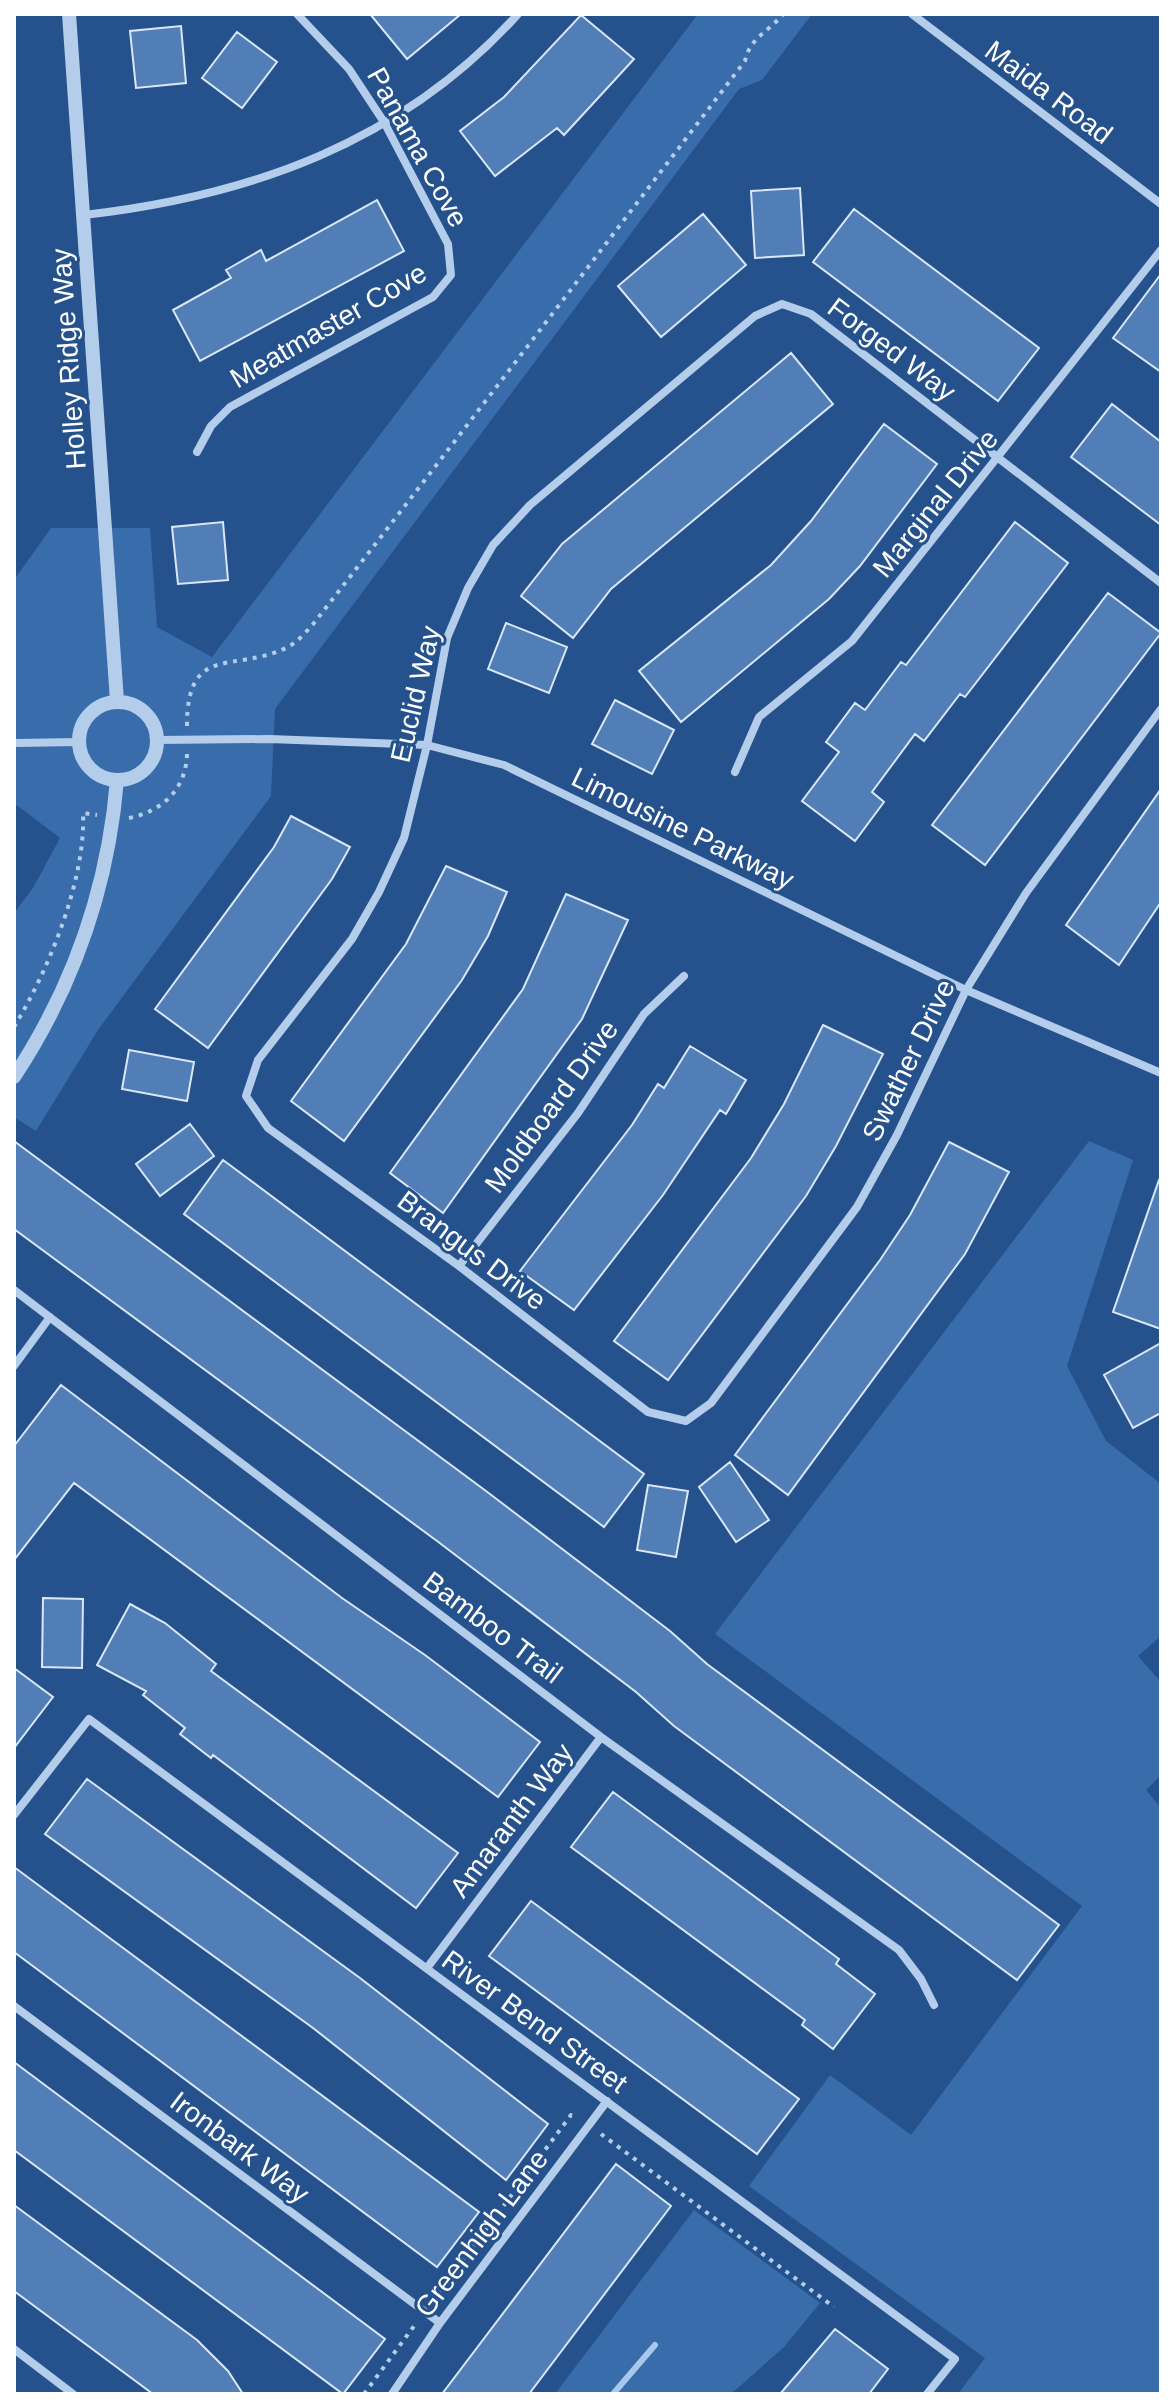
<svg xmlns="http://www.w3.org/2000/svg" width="1175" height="2408" viewBox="0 0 1175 2408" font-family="Helvetica,sans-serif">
<rect width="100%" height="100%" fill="#25528d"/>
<path fill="#396caa" d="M698,14H812L762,80L739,89L275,709L271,796L98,1030L36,1131L14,1117V913L33,888L60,838L14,803V580L51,528H150L157,627L212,657Z
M1089,1141L1133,1160L1067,1366L1106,1441L1161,1484V1636L1138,1656L1161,1682V1775L1146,1790L1161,1808V2394H958L985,2358L749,2186L830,2075L911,2135L1082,1906L715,1634Z
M694,2210L820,2303L784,2347L731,2394H555Z"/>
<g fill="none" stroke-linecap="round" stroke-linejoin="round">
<path stroke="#a8c7eb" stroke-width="6" d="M613,2394L655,2345"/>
</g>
<path fill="#517eb6" stroke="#d9e7f8" stroke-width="2" d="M370,14H461L407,59Z
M581,15L634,59L564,135L557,128L495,176L460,131L504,97Z
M181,26L186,83L136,88L130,31Z
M237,32L277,62L242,108L202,78Z
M800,188L804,255L755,258L751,191Z
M377,200L404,251L200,361L173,310L231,278L226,270L261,250L266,261Z
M854,209L1039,348L998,401L813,262Z
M703,214L746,265L661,337L618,286Z
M1161,274V372L1113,338Z
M791,353L833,404L611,589L573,638L521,596L562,544Z
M1112,404L1161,442V525L1071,457Z
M884,424L937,464L860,566L829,599L681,722L639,671L771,565L811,521Z
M223,522L228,580L178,584L172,527Z
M1015,522L1068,563L965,697L960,694L924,741L915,734L872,792L884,802L855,841L802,801L839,752L826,742L855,703L865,710L901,662L906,665Z
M1108,593L1161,633L985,865L932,825Z
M506,623L567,647L549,693L488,669Z
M615,700L674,730L652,774L592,744Z
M1161,789V902L1119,965L1066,925Z
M291,816L350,847L332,879L208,1048L155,1009L274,847Z
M446,866L507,892L488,936L462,980L344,1141L291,1101L406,944Z
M566,894L628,920L582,1019L443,1213L390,1173L523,989Z
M823,1025L883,1054L836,1146L806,1196L668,1380L614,1341L751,1158L784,1104Z
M690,1046L746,1080L726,1114L720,1110L663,1195L574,1310L520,1271L632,1125L658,1084L664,1088Z
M129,1050L194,1062L187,1101L122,1089Z
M190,1124L214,1156L160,1196L136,1164Z
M14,1141L486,1491L670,1631L707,1664L1059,1925L1017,1980L674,1726L636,1692L437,1541L14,1229Z
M949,1142L1009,1172L965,1254L788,1495L735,1455L880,1260L910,1215Z
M223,1160L644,1474L604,1527L184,1214Z
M1159,1180L1161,1181V1329L1113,1312Z
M1161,1343V1413L1133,1428L1104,1375Z
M61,1385L342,1598L425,1655L540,1742L498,1797L74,1483L14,1560V1446Z
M730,1462L769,1520L736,1542L699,1487Z
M648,1485L688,1491L676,1557L637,1550Z
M43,1598L83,1599L82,1668L42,1667Z
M130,1604L165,1623L216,1664L211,1671L458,1853L416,1908L213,1755L211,1758L180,1734L185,1728L143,1695L146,1691L97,1665Z
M14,1668L53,1697L14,1748Z
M87,1779L360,1978L548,2124L506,2180L313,2028L45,1834Z
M613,1792L839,1959L836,1964L875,1994L833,2049L802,2025L805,2020L571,1847Z
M14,1867L479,2212L437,2267L14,1952Z
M531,1901L799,2099L757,2154L489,1956Z
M14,2062L385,2339L343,2394L14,2150Z
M616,2164L671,2206L529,2394H442Z
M14,2205L197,2340L228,2371L243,2394H153L14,2291Z
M835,2329L888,2369L869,2394H780Z"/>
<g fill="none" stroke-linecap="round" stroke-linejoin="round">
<path stroke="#b4cdeb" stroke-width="4" stroke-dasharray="4 6" stroke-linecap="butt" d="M187,726C187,643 233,673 286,648C297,643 306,632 314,623C459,437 602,249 745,61C750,37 769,32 783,14
M129,818C163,811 186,789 187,754
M14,1027C48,971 86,880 83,813L97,815
M601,2134L834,2307
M432,2302L571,2115L577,2118
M364,2394L417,2322"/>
<path stroke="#b4cdeb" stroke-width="8" d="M912,14L1161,204
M84,215C251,196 403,142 518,14
M197,452L211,426L230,407L433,297L451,275L448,244L384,122L349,69L297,14
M1161,583L811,314L782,304L755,316L530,505L493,545L468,588L447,638L427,745L404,838L379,892L352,939L258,1060L246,1096L268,1128L459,1266L648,1412L686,1421L711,1403L857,1207L897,1135L966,990L1026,893L1161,709
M157,740L270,739L427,745L504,765L966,990L1161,1073
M14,743L79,742
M735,772L759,717L852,641L1161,250
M459,1266L578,1113L644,1014L684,976
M14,1290L601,1737L899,1950L921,1979L934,2005
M14,1366L50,1317
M14,1815L89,1719L955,2359L927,2394
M427,1968L601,1737
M14,2006L440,2323
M14,2349L73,2394
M392,2394L440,2323L607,2101"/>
<path stroke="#b4cdeb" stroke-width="14" d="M69,14L117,701
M79 741a39 39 0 1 1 78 0a39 39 0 1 1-78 0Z
M14,1077C74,986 108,888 117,780"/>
</g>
<g text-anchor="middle" stroke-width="6" stroke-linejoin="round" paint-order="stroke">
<g font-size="28" fill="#fff" stroke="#25528d">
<text transform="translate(1049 92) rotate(37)" y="10">Maida Road</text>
<text transform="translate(418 147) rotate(61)" y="10">Panama Cove</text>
<text transform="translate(328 325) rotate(-30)" y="10">Meatmaster Cove</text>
<text transform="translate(892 349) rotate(37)" y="10">Forged Way</text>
<text transform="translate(68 359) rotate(-94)" y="10">Holley Ridge Way</text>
<text transform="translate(935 503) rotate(-51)" y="10">Marginal Drive</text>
<text transform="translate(415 694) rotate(-77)" y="10">Euclid Way</text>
<text transform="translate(683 828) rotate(26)" y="10">Limousine Parkway</text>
<text transform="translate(908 1060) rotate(-64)" y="10">Swather Drive</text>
<text transform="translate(551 1106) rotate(-54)" y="10">Moldboard Drive</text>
<text transform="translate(472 1250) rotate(37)" y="10">Brangus Drive</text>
<text transform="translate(493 1627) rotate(37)" y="10">Bamboo Trail</text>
<text transform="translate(511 1820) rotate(-53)" y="10">Amaranth Way</text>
<text transform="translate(535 2021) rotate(36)" y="10">River Bend Street</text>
<text transform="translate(240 2147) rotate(37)" y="10">Ironbark Way</text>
<text transform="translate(481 2233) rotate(-53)" y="10">Greenhigh Lane</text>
</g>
</g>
<rect width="1175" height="2408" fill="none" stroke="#ffffff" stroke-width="32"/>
</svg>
